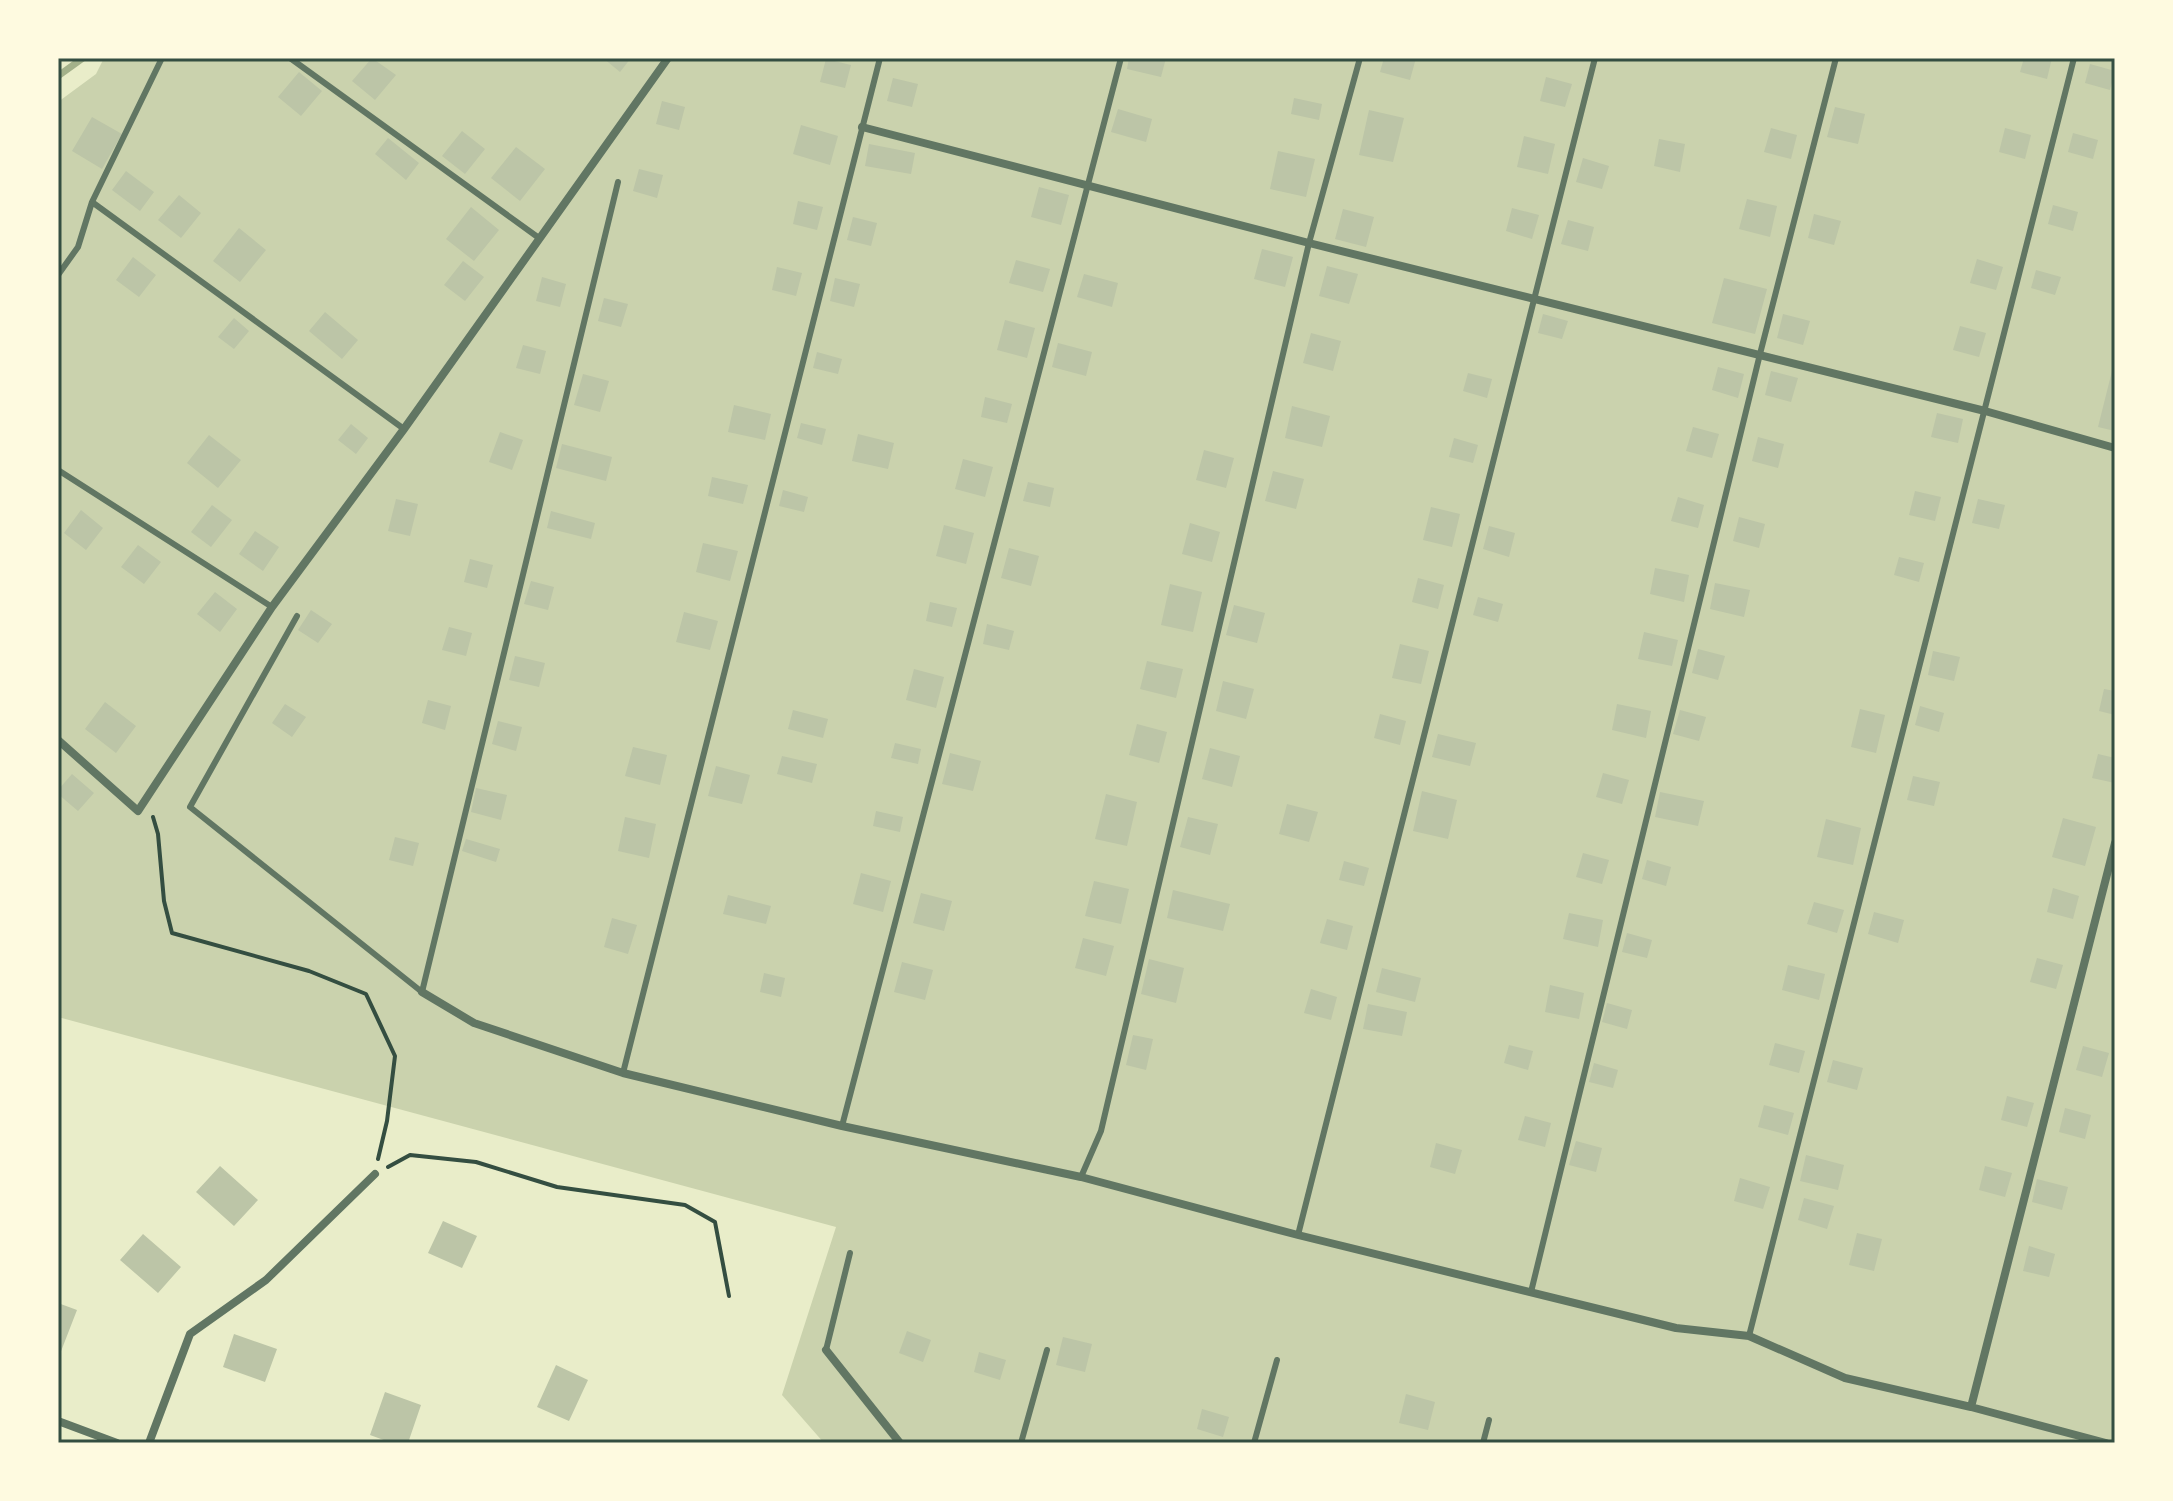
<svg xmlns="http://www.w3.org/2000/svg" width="2173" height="1501" viewBox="0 0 2173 1501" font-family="'Source Serif 4',serif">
<rect width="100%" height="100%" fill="#e9edc9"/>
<path fill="#cad2ad" d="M104,58H2115V1443H824L782,1395L836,1227L58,1017V102L96,74Z"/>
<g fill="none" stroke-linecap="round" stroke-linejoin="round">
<path stroke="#a3b18a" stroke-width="7" d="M58,76L83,58"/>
</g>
<path fill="#bcc5a7" d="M372,58L396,75L375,100L352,81Z
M603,58H631L620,72Z
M1129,58H1166L1161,77L1127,69Z
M1384,58H1416L1410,80L1380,72Z
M2024,58H2052L2047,79L2020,72Z
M826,59L851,65L845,88L820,82Z
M2090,64L2115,71L2110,90L2085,83Z
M299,72L322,91L301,116L278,97Z
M1546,77L1572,84L1565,107L1540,101Z
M893,78L918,84L912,107L887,101Z
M1294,98L1322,104L1319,120L1291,114Z
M662,101L685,107L679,130L656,124Z
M1835,107L1865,114L1858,144L1827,137Z
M1118,109L1152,119L1146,142L1111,132Z
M1369,110L1404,118L1393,162L1359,155Z
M92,117L122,134L102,169L72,151Z
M801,125L838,136L830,165L793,154Z
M1771,128L1797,135L1791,159L1764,152Z
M2005,128L2031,135L2025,159L1999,152Z
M462,131L485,149L465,174L442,156Z
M2073,133L2098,140L2093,159L2068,152Z
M1524,136L1555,144L1548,174L1517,167Z
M388,138L419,163L406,180L375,154Z
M1659,139L1685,144L1680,172L1654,166Z
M869,144L915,153L911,174L865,166Z
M516,147L545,169L520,201L491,178Z
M1278,151L1315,159L1306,197L1270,189Z
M1583,158L1609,166L1602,189L1576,182Z
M639,169L663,175L657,198L633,191Z
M126,171L154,192L140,211L112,190Z
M1039,187L1069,195L1061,225L1031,217Z
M179,195L201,213L181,238L158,220Z
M1747,199L1777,206L1770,237L1739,229Z
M798,201L823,207L817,230L793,224Z
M2053,205L2078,212L2073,231L2048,224Z
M471,207L499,230L474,261L446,239Z
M1512,208L1539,215L1532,239L1506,231Z
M1343,209L1374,217L1366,247L1335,239Z
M1814,214L1841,221L1834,245L1808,238Z
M853,217L877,223L871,246L847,240Z
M1568,220L1594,227L1588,251L1561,244Z
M239,228L266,250L240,282L213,261Z
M1262,249L1293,257L1285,287L1254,279Z
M133,257L156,275L139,297L116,280Z
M1977,259L2003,267L1996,290L1970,283Z
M1016,260L1050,269L1043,292L1009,283Z
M463,261L484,277L465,301L444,285Z
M1327,266L1358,274L1349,304L1319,296Z
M777,267L802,273L796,296L772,290Z
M2036,270L2061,277L2055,295L2031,288Z
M1084,274L1118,283L1112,307L1077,297Z
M542,277L566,284L560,307L536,301Z
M835,278L860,284L854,307L830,301Z
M1724,278L1767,289L1755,334L1712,323Z
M604,298L628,304L621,327L598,321Z
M325,312L358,340L342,359L309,331Z
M1543,314L1568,321L1562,339L1538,333Z
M1783,314L1810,321L1803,345L1777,338Z
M234,318L249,331L234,349L218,337Z
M1005,320L1035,328L1027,358L997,350Z
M1960,326L1986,333L1979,357L1953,350Z
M1311,333L1341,341L1333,371L1303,363Z
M1058,343L1092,352L1086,376L1052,367Z
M523,345L546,351L540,374L516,368Z
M817,352L842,359L838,374L813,368Z
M2114,363H2115V431L2098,427Z
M1718,367L1744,374L1738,398L1712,390Z
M1771,371L1798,378L1791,402L1765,395Z
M1468,373L1492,379L1487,398L1463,391Z
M583,374L609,381L600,412L574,405Z
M985,397L1012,404L1007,423L981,417Z
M734,405L771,414L765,440L728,432Z
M1292,406L1330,416L1322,447L1285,438Z
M1937,413L1963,419L1958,443L1931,437Z
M801,423L826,429L822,445L797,438Z
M351,424L368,438L356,454L338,440Z
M1693,427L1719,434L1712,458L1686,451Z
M500,432L523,440L512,470L489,462Z
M858,434L894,443L888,469L852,461Z
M209,435L241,460L218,488L187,463Z
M1758,437L1784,444L1778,468L1752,461Z
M1454,438L1478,445L1473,463L1449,457Z
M562,444L612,457L606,481L556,468Z
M1204,450L1234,458L1226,488L1196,480Z
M963,459L993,467L985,497L955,489Z
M1273,471L1304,479L1296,509L1265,501Z
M712,477L748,485L743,504L708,496Z
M1028,482L1054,488L1050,507L1023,501Z
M783,490L808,497L804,512L779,506Z
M1915,491L1941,497L1935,521L1909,515Z
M1678,497L1704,505L1698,528L1671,521Z
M396,499L418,504L410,536L388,531Z
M1978,499L2005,505L1999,529L1972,523Z
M212,505L232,520L211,547L191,532Z
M1431,507L1460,514L1452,547L1423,540Z
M81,510L103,528L86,550L64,533Z
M551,511L595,523L591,539L547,528Z
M1739,517L1765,524L1759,548L1733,541Z
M1190,523L1220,532L1212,562L1182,554Z
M944,525L974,533L966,564L936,556Z
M1489,526L1515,533L1509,557L1483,549Z
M255,531L279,547L263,571L239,554Z
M703,543L738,551L730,581L696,572Z
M138,545L161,562L144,584L121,567Z
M1009,548L1039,556L1031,586L1001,578Z
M1899,557L1924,563L1919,582L1894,575Z
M470,559L493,565L487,588L464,582Z
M1655,568L1689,575L1684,602L1650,594Z
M1418,578L1444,585L1438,609L1412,602Z
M531,581L554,587L548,610L524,604Z
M1715,583L1750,590L1744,617L1710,609Z
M1170,584L1202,592L1193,632L1161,625Z
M215,592L237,609L220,632L197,614Z
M1478,597L1503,604L1498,622L1473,615Z
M930,602L957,608L952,627L926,621Z
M1234,605L1265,613L1257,643L1226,635Z
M311,610L332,624L318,643L298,630Z
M684,612L718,621L710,650L676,642Z
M987,624L1014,631L1009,650L983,644Z
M449,627L472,633L466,656L442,650Z
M1644,632L1678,640L1672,666L1638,659Z
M1400,644L1429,651L1421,684L1392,678Z
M1698,649L1725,656L1718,680L1692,673Z
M1933,651L1960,657L1954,681L1928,675Z
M515,656L545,663L539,687L509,680Z
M1147,661L1183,669L1176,698L1140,689Z
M914,669L944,677L936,708L906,700Z
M1223,681L1254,689L1246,719L1216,711Z
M2104,689L2115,691V715L2099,711Z
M428,700L451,706L445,730L422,723Z
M105,702L136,726L116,753L85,729Z
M285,704L306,717L292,737L272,723Z
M1617,704L1651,711L1646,738L1612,730Z
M1920,706L1944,713L1939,732L1915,725Z
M1860,709L1885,715L1876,753L1851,747Z
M793,710L828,719L823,738L788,729Z
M1680,710L1706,717L1699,741L1673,734Z
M1380,714L1406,721L1400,745L1374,738Z
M498,721L522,727L516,751L492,744Z
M1137,724L1167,732L1159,763L1129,755Z
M1438,734L1476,743L1470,766L1432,757Z
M895,743L921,749L918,764L891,758Z
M633,747L667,755L660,785L625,776Z
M1210,748L1240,756L1232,787L1202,779Z
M950,753L981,761L973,791L942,784Z
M2098,754L2115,758V783L2092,778Z
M782,756L817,764L812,783L777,774Z
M716,766L750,775L742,804L708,796Z
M1603,773L1629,780L1622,804L1596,797Z
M72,774L94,793L78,811L58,794V790Z
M1913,776L1940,782L1934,806L1907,800Z
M476,788L507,795L501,820L471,812Z
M1422,791L1457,800L1448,839L1413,831Z
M1660,792L1704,801L1698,826L1655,817Z
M1106,794L1137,802L1127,846L1095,839Z
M1287,804L1318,812L1309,842L1279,834Z
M876,811L903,817L900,832L873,826Z
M625,817L656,824L649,858L618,851Z
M1188,817L1218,824L1210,855L1180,847Z
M2063,818L2096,827L2085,866L2052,857Z
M1826,819L1861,828L1853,865L1817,857Z
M395,837L419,843L413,866L389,860Z
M466,839L500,849L496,862L462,851Z
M1583,853L1609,860L1602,884L1576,877Z
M1647,860L1671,867L1666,886L1642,879Z
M1344,861L1369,868L1364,886L1339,880Z
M861,873L891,881L883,912L853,904Z
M1094,881L1129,889L1121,924L1085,916Z
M2053,888L2079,896L2073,919L2047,912Z
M1173,890L1230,904L1223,931L1167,918Z
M921,893L952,901L944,931L913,923Z
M728,895L771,906L766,924L723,914Z
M1814,902L1844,910L1837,933L1807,924Z
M1874,912L1904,920L1898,943L1868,934Z
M1569,913L1603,920L1598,947L1563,939Z
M612,918L637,925L628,954L604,947Z
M1327,919L1353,926L1347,950L1320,943Z
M1627,933L1652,940L1647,958L1622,952Z
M1083,938L1114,946L1106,976L1075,968Z
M2037,958L2063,965L2056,989L2030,982Z
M1149,959L1184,968L1176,1003L1141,994Z
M902,962L933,970L925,1000L894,992Z
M1788,965L1825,974L1819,1000L1782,990Z
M1382,968L1421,978L1415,1002L1376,992Z
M764,973L785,978L781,997L760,992Z
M1550,985L1584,993L1579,1019L1545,1012Z
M1311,989L1337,997L1331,1020L1304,1013Z
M1607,1003L1632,1010L1627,1029L1602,1022Z
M1368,1004L1407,1012L1402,1036L1363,1029Z
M1133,1035L1153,1039L1146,1070L1126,1065Z
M1775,1043L1805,1051L1799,1073L1769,1065Z
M1509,1045L1533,1051L1528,1070L1504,1063Z
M2083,1046L2109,1053L2102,1077L2076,1070Z
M1833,1060L1863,1068L1857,1090L1827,1082Z
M1594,1063L1618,1070L1613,1088L1589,1082Z
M2007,1096L2034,1103L2027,1127L2001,1120Z
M1764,1105L1794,1113L1788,1135L1758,1127Z
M2065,1108L2091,1115L2085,1139L2059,1132Z
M1525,1116L1551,1123L1545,1147L1518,1140Z
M1576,1141L1602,1148L1596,1172L1569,1165Z
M1436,1143L1462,1150L1455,1174L1430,1167Z
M1806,1155L1844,1165L1838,1190L1800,1181Z
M220,1166L258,1200L234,1226L196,1192Z
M1985,1166L2012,1173L2005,1197L1979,1190Z
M1740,1178L1770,1187L1763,1209L1734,1201Z
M2037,1179L2068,1187L2062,1210L2032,1202Z
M1804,1198L1834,1206L1827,1229L1798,1220Z
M443,1221L477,1236L462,1268L428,1253Z
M1857,1233L1882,1239L1874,1271L1849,1265Z
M143,1234L181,1267L158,1293L120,1260Z
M2029,1246L2055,1254L2049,1277L2023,1271Z
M58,1303L77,1310L58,1359Z
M907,1331L931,1340L923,1362L899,1353Z
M234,1334L277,1349L265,1382L223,1367Z
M1063,1337L1092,1344L1085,1372L1056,1365Z
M979,1352L1006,1360L1000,1380L974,1372Z
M556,1365L588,1380L569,1421L537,1407Z
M385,1392L421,1405L408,1443H392L370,1435Z
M1406,1394L1435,1402L1428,1430L1399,1423Z
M1202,1409L1229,1417L1223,1437L1197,1429Z"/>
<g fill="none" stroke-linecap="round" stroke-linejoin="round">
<path stroke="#344e41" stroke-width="4" d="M153,817L158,834L164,901L172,933L309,971L366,994L395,1056L387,1121L378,1159
M388,1167L410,1155L476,1162L557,1187L685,1205L715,1222L729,1296"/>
<path stroke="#617663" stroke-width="6" d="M290,58L539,238
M92,202L404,429
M58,275L78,247L92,202L162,58
M58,470L272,607
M297,616L190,807L422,992L618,182
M623,1073L880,58
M842,1126L1121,58
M1081,1177L1101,1131L1309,243L1360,58
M1298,1235L1595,58
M1531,1292L1760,354L1836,58
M1749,1336L2074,58
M826,1350L850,1253
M1021,1443L1047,1350
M1254,1443L1277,1360
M1483,1443L1489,1420"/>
<path stroke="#617663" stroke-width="8" d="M862,127L1309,243L1985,411L2115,448
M58,740L138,811L272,607L404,429L668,58
M422,992L474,1023L623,1073L842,1126L1081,1177L1298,1235L1676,1328L1749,1336L1845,1378L1971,1407L2106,1443
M826,1350L900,1443
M1971,1407L2115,843
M58,1421L117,1443
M149,1443L190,1334L266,1280L375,1174"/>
</g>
<rect width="2173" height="1501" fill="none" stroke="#fefae0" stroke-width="120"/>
<rect x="60" y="60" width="2053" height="1381" fill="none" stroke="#344e41" stroke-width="3"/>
</svg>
